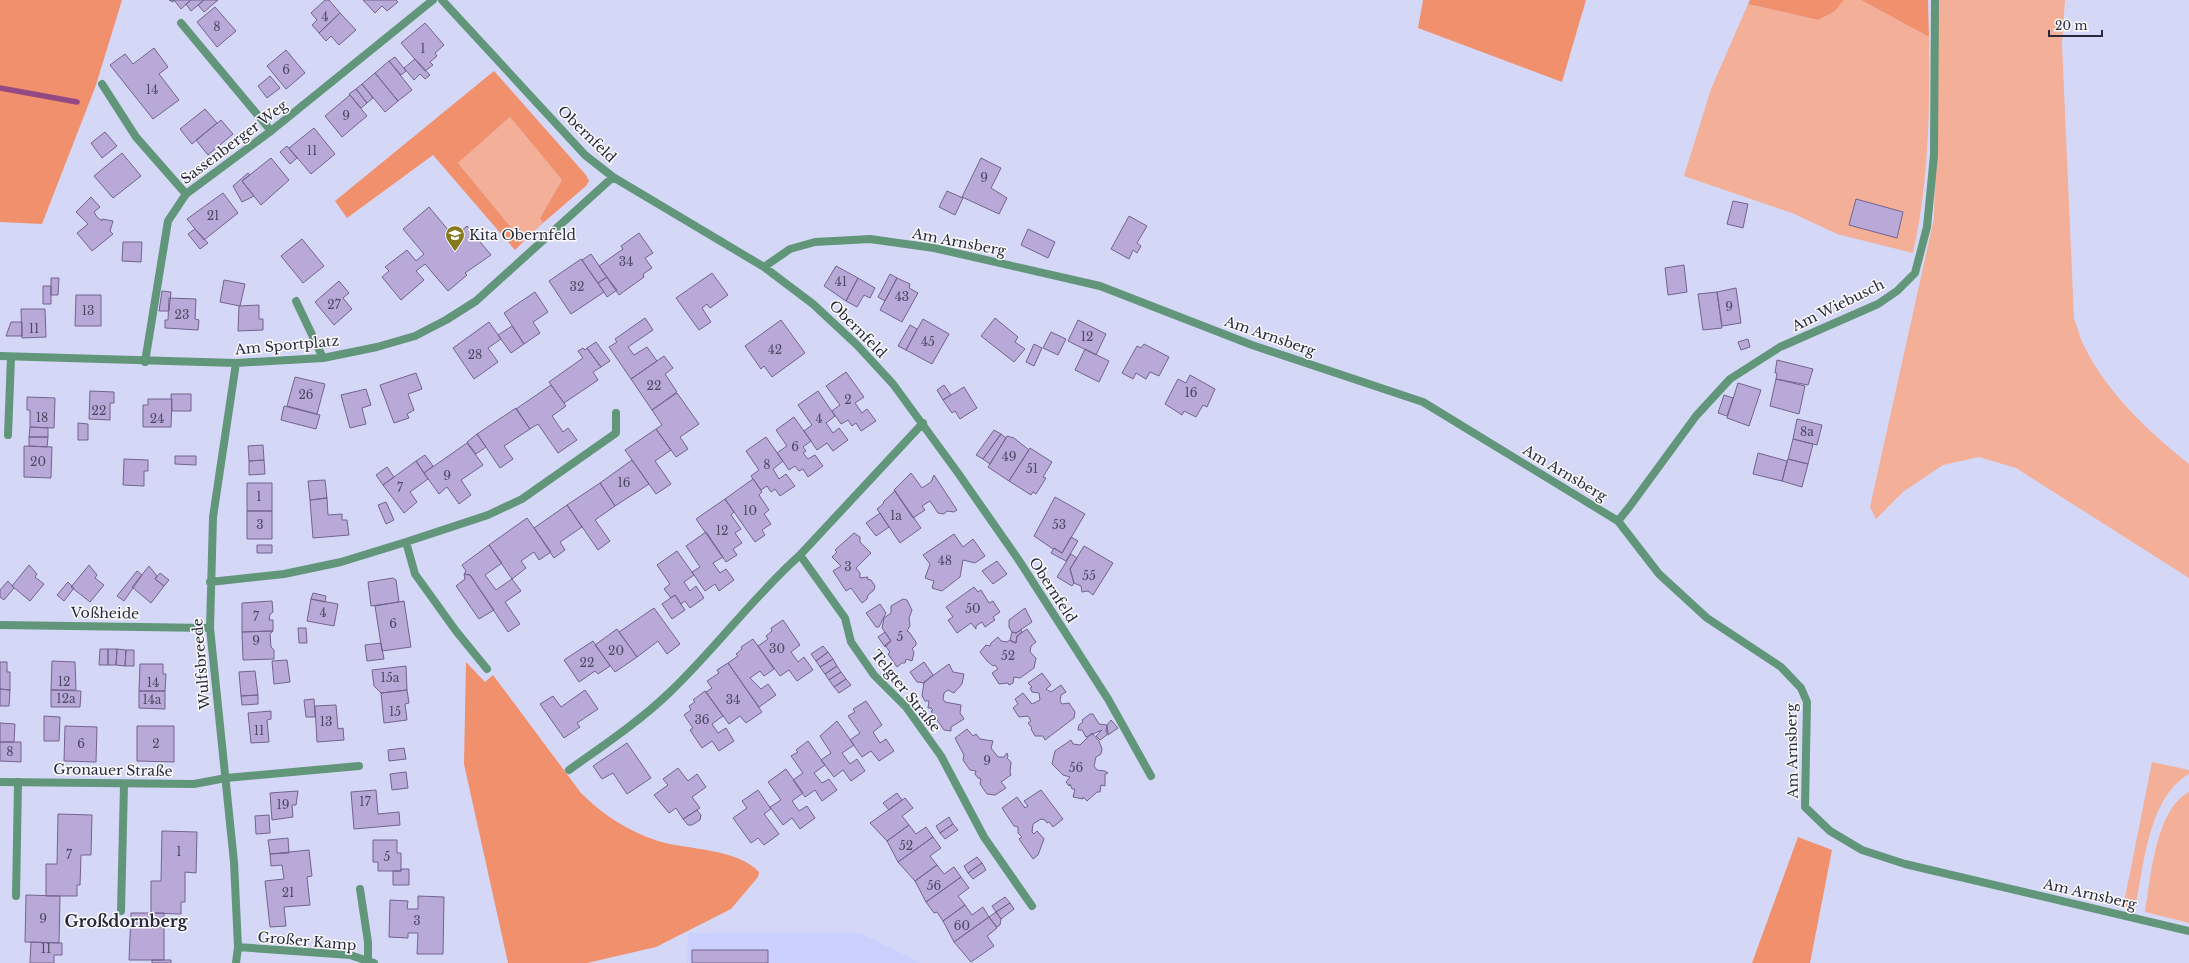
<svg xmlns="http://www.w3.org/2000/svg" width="2189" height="963" viewBox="0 0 2189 963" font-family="'Libre Baskerville',serif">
<rect width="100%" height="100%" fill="#d4d8f6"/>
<path fill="#cbd0fe" d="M688,933H860L921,963H687Z"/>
<path fill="#f3af97" d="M1844,0H1861L1929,37C1930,109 1929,182 1913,253L1837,234L1792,213L1684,176L1711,89L1748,4L1818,20L1834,12Z
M1938,0H2065L2062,44L2074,319C2078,328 2080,339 2085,348C2109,395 2148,431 2189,464V578L2016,468L1979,457L1943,465L1903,492L1876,519L1870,507L1934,218Z
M510,117L562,180L540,218L543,223L523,242L458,163Z
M2152,762L2189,770V774C2148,797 2144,867 2135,909L2123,908Z
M2189,792V923L2145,912C2151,878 2155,810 2189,792Z"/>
<path fill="#f1906d" d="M0,0H122L96,85L42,224L0,222Z
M1423,0H1586L1562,82L1418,28Z
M1750,0H1844L1834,12L1818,20L1748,4Z
M1861,0H1928L1929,37Z
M494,71L586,175L589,181L586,186L543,223L540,218L562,180L510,117L458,163L523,242L515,250L433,155L347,218L335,201Z
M466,662L485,682L493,675L581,793C603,815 628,831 658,841C687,850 737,848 759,872L758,877L731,909L656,947L587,963H508L464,764Z
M1798,837L1832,850L1810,963H1752Z"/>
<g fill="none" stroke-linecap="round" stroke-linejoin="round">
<path stroke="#934a83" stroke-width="5.5" d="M0,88L77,102"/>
</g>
<path fill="#b9a9d9" stroke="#72638f" d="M169,0H191L181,9L174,0L173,2Z
M191,0H204L191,11L186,4Z
M204,0H218L204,12L198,5Z
M325,0H329L340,13L319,33L312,25L317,20L311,13Z
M363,0H396L398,2L387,11L382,6L375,13Z
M215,7L236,31L217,47L197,22Z
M340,13L356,30L339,45L331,36L326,41L319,33Z
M425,23L444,45L435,53L437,56L430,62L433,65L425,71L401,43Z
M154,48L168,67L159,74L179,100L153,119L110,65L125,54L133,64Z
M286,50L305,73L286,89L267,66Z
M395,57L406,71L401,75L389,61Z
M415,59L430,75L425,79L420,74L414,80L404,68Z
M389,61L412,90L398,101L375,73Z
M375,73L398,101L385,112L362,84Z
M270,76L280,88L267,98L258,86Z
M362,84L373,98L367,103L356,89Z
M356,89L367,103L361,108L349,94Z
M350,95L367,116L342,137L325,116Z
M205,109L217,123L192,144L180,129Z
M221,120L233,134L208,155L196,140Z
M314,128L335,154L311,174L289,148Z
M105,132L117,146L102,158L91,143Z
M287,146L297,158L290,164L280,152Z
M122,153L141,176L113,198L94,176Z
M271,158L289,180L261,205L242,181Z
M981,158L1001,168L991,188L1007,198L999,214L962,197Z
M248,173L250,175L242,181L254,196L242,202L233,186Z
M947,191L963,198L955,215L939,207Z
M223,193L238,213L204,240L187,219Z
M91,197L100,207L94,212L97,217L102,221V219L113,221L110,231L113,234L92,251L77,233L88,224L76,212Z
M1856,199L1903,212L1897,238L1849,225Z
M1733,201L1748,204L1743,228L1727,224Z
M429,207L454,237L467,226L491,255L465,273L467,275L448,291L425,264L416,271L424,280L401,300L382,277L389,271L385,267L407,250L416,261L424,254L403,229Z
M1129,216L1147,226L1137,243L1141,246L1137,253L1133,250L1129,259L1111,249Z
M195,229L208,243L200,249L188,234Z
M1028,229L1055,242L1048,258L1021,245Z
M639,233L653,253L645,258L652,268L643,274L644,277L619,295L599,266L623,249L621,246Z
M302,239L324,266L303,283L281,256Z
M123,242H142L141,262L122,261Z
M591,254L607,277L598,283L582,260Z
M581,259L604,292L571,314L549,281Z
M1684,265L1687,292L1668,295L1665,268Z
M836,266L858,278L846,301L824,286Z
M712,273L728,295L710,308L707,304L702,308L711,322L699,330L676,298Z
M890,274L897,278L885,301L878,297Z
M607,277L617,290L607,297L598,283Z
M51,278H59L58,295H51Z
M858,278L875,288L870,298L864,295L857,307L846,301Z
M897,278L910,284L909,288L918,293L902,322L880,310Z
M224,280L245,284L240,306L220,302Z
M339,281L349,293L343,298L352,309L334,325L315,302Z
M43,286H51V304H43Z
M1736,288L1741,323L1722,326L1717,292Z
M162,291L171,292L169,311H159Z
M535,292L548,312L533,322L540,333L524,344L504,313Z
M1717,292L1722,328L1703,330L1698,294Z
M76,295H101V326H75Z
M169,298L196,299L195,319L199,320L198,330L165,328V320H168Z
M259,305V319H263V330L238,331L239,306Z
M21,309H45L46,337L22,338Z
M645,318L653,330L628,347L634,355L647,347L657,361L631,379L609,347L617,342L615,339Z
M995,318L1018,337L1015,342L1025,349L1014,362L981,336Z
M923,319L949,334L932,364L906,350Z
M781,320L805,353L772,377L764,366L761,369L745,346Z
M1078,320L1106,334L1096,355L1068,341Z
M11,322H22V336H6Z
M489,322L501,339L488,348L498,362L474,379L453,348Z
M910,325L917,329L906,350L898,346Z
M512,326L524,344L511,353L498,335Z
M1051,332L1066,339L1058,355L1043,348Z
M1748,339L1750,347L1741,350L1738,342Z
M596,342L610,361L601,367L587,348Z
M1034,344L1042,348L1034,366L1026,362Z
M1144,344L1169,357L1159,376L1150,372L1146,379L1136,373L1133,379L1122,373L1137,346L1141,348Z
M583,348L585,350L587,348L601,367L593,372L598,380L564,403L549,382L583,358L578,351Z
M1085,349L1109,361L1099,382L1075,370Z
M664,356L673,368L665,374L677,392L652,410L631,379Z
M1777,360L1813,369L1808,385L1776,379L1777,373H1775Z
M846,372L864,397L855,403L862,413L867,409L876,421L861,431L856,423L852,426L848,420L841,424L832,411L840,405L826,386Z
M416,373L422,389L408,394L414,410L407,414L409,418L394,423L380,385Z
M1190,375L1215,389L1207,407L1203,405L1196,417L1184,411L1182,415L1165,404L1178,379L1186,383Z
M295,377L325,384L317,414L287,406Z
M1776,379L1805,386L1799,414L1770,406Z
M1738,383L1761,390L1749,426L1727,418Z
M551,385L566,406L552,416L563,432L568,428L577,440L558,453L538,424L530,429L516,409Z
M944,385L951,395L943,400L937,390Z
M964,387L977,408L960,419L955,411L952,413L943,400Z
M366,389L371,405L362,408L366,424L350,428L341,395Z
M90,391L114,392V403H110V420L89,419Z
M818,391L835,416L826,423L833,433L839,428L848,440L833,451L827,443L817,450L804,431L812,425L798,405Z
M677,393L699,424L680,437L688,449L676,457L656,429L662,425L652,410Z
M171,394H191V411H172Z
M1724,395L1733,398L1727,416L1718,413Z
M27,397L55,398L54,428L30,427V410H27Z
M148,399H172L171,427H143V405H148Z
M284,406L320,415L316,429L281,420Z
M516,408L530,429L504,446L513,459L500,468L477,434Z
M794,417L811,441L803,447L806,451L803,453L808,459L815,455L823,466L808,477L803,469L799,471L795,466L789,470L777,453L787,446L776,430Z
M1797,419L1822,425L1817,445L1793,439Z
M78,423L88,424V440H78Z
M30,427L48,428V437H29Z
M656,429L671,450L655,461L671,484L656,494L625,450Z
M994,430L1001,434L983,459L976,455Z
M477,434L486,447L476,454L467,442Z
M1001,434L1006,438L990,464L983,459Z
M1007,436L1014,438L1029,450L1009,481L988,467Z
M29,437H48L47,447L29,446Z
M766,437L783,461L773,469L779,479L786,474L795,486L780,496L775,489L771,492L767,486L761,490L751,476L759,470L746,451Z
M1793,439L1813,444L1808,464L1788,459Z
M467,443L483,465L461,480L471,495L459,504L447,487L439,494L424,473Z
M263,445L264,460L249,461L248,446Z
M24,446L52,447L51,478L24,477Z
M1030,448L1052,462L1043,477L1046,478L1036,494L1033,492L1031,495L1009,481Z
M1758,453L1787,461L1782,481L1753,474Z
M425,455L433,466L424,473L416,461Z
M175,456H196V465L175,464Z
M124,459L148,460V471H144V486L123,485Z
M1788,459L1808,464L1802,487L1782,481Z
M264,460L265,474L249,475V461Z
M632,460L649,484L615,506L600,483Z
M416,461L428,479L410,492L417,502L404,513L383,485Z
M387,467L394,477L383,485L376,475Z
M911,473L922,488L931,482L934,475L957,510L954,512L947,511L944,514L938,513L930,501L922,506L925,510L913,518L894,490Z
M753,479L762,492L759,495L769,510L764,514L771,524L762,530L765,535L755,542L725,499Z
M325,480L327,498L310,500L308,481Z
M247,483H272V511H247Z
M600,483L615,506L595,520L610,541L598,550L567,505Z
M895,491L921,528L900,543L877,509L883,504L884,501Z
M1055,497L1085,514L1062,553L1054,548L1053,549L1034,536Z
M327,498L328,515L342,514V520H347L349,535L313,538L310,500Z
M725,499L734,512L731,515L741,529L735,533L742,543L733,549L737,555L726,562L696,519Z
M386,502L394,520L386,524L378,505Z
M567,505L582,527L560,542L565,550L554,558L534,528Z
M247,511H272V539H247Z
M880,513L889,527L876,536L866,523Z
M527,518L551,552L539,560L534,552L521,561L526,568L512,579L489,545Z
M706,532L723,557L713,563L720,573L726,569L734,580L719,591L715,584L705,591L692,572L700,567L686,546Z
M854,533L860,537V542L871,553L856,568L860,573V578L868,577L867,579L871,580L875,586L874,590L868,595L867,599L862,603L851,588L846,591L833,571L841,566L832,557L837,552L835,550Z
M954,534L963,547L973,539L985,556L975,563L963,560L960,577L942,591L932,588L934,581L925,578L930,564L923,555Z
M1071,537L1078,541L1066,561L1051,553L1054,548L1062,553Z
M257,545H272V553H257Z
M489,545L502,563L485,575L496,590L512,579L521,591L505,602L520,624L508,632L470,575L464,574L466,571L462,565Z
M1084,546L1113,563L1093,595L1088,591L1082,592L1081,586L1074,583L1070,569Z
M677,551L694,575L684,582L690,591L696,586L704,598L690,608L685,601L681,604L675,595L671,598L664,589L670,584L657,565Z
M1071,554L1077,558L1070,569L1074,583L1072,586L1057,577Z
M997,561L1007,574L993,584L982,571Z
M29,565L37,574L35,577L44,584L30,601L12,586Z
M89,565L97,575L95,578L104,585L90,602L71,587Z
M149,566L157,576L155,579L164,586L151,603L132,587Z
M137,571L142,575L124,601L117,596Z
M160,573L169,580L164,586L155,579Z
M464,574L470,575L494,610L479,619L456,586L465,579Z
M393,578L396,580L399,602L371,606L368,582Z
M8,581L14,588L4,600L0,597V590Z
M68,582L74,588L64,601L57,595Z
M974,587L978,592L981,590L989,603L993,601L1000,612L993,617L995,620L985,627L982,622L976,626V629L971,623L957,633L948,620L953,617L946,607Z
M313,593L326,596L325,602L311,599Z
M675,595L685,610L672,619L662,604Z
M311,599L338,604L334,626L307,621Z
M903,599L907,600L912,610L909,618L910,626L907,631L909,632L916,642V645L912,649L914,652L912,661L906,659L905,663H902L897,667L888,654L890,652L885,645L891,641L882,628L884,618L891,613V606Z
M272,601L273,612L270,614L269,620H273V631L242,632V603Z
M404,601L411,647L382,651L375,606Z
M880,604L886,613L879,627H876L866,613Z
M654,608L680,644L667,654L658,641L637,657L619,632Z
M1025,608L1032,622L1016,633L1012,632L1009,627V620Z
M783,620L800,645L791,652L798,662L804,657L813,670L797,681L789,670L780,676L758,646L768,639L766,636L772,631L771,628Z
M298,628H306L307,643H299Z
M617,629L637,657L615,672L595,645Z
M1027,629L1036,642L1031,646L1030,652L1036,658L1034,668L1020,678L1014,677L1013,683L1009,685L1008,683L999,684L992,673L998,669L995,665L993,666L987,661L980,652L986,645L990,646L991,643L998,637L1001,641L1007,642L1010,640L1016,643L1017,636Z
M1021,630L1022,632L1017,636L1016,643L1012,642L1010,640L1012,632L1016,633Z
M273,631L270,634L271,647L274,650V659L243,660L242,632Z
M885,632L891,641L885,647L878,637Z
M753,639L774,669L764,676L760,671L750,678L761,689L768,684L776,695L759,707L728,663L738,656L736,654L742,649L741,647Z
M593,641L610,666L598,674L595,671L579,682L564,660Z
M381,643L384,659L367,661L365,645Z
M823,646L828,652L816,661L811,654Z
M100,649H108V665H99Z
M108,649H117L116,665H108Z
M117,649L126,650L125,666L116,665Z
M126,650H134V666H125Z
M828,652L833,659L820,667L816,661Z
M833,659L837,666L825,674L820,667Z
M287,660L290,682L274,684L272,661Z
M52,661L75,662L76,690H51Z
M0,662H7V672H10V690L0,689Z
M924,662L933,675L924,683L917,682L910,672Z
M728,663L762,712L746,723L740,716L729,724L706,692L712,688L707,681L719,673L717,670Z
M140,664H163V674H166L165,691H139Z
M949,664L953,672L964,674L962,684L954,693L948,690L944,693L943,699L945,702L961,705L960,713L964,719L951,727V731L944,730L931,711L933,710L931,708H928L929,701H925L922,696L924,682Z
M406,666L407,690L381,693L374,686L372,670Z
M837,666L841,672L829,680L825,674Z
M255,671L258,695L241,696L239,672Z
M841,672L846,679L834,687L829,680Z
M1042,673L1051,685L1046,689L1051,692L1061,685L1066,692L1061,695L1060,701L1062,704L1069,703L1075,712L1074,718L1045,740L1043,736H1035L1031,729L1032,728L1028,723L1031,721L1028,716L1019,717L1013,708L1018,704L1015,699L1023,693L1032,704L1040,700L1039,693L1032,692L1030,688L1032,687L1028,683Z
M846,679L851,685L839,693L834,687Z
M0,689L10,690L9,706H0Z
M51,690L81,691L80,707H51Z
M407,690L409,703L405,704L407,720L384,723L381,693Z
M585,690L598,709L577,723L580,727L564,738L540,704L553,696L561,707Z
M139,691H165V709L139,708Z
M705,691L723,716L712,724L718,733L726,728L734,741L719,751L712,741L702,748L690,730L693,728L684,715L691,710L689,706L695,702L693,700Z
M258,695V704L242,705L241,696Z
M314,699L315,717H306L304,700Z
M866,701L882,725L873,732L880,743L886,739L894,751L879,761L871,751L862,757L850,740L860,733L848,716L855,712L853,709Z
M336,705L338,729L343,728L344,740L317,742L315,706Z
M271,711V719L267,720L269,742L251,743L248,713Z
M1090,714H1093L1099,724L1107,725L1108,734L1100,740L1096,736L1102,730L1086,737L1082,730H1078L1079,725L1083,722L1082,720Z
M44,716L60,717L59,741H44Z
M1111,720L1118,728L1108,735L1106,731L1107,725Z
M837,721L854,745L842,753L850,764L857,759L865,771L851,781L843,770L834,777L821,760L831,753L820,736Z
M0,723L15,724L14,742H0Z
M65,726L97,727L96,762L64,761Z
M137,726H174V762L137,761Z
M967,729L973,736L976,734L980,739L993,741L991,748L998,757H1004L1007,753L1008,756L1007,758L1011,762L1010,772L1011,775L1001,782L1006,788L995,795L987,794L980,784L981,779L978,778L975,774L976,771L970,770L963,760L964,755L955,738Z
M1092,733L1099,741L1102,749L1101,754L1096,757L1094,766L1097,770L1105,771L1108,773L1105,774V786L1101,785L1100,792H1097L1087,801L1083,797V799L1073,797L1075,789H1072L1070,784L1069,786L1066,782L1070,777L1063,775L1052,764L1055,751L1071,740L1073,744L1080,745Z
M808,741L825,765L814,773L822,783L829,779L837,790L822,801L815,790L805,797L793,780L803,773L791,756L798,752L796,750Z
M0,742H21V762L0,761Z
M627,743L651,778L627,794L613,773L602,779L593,766Z
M404,748L406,759L389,761L388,750Z
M678,768L688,781L697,774L706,787L692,797L700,808L683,819L676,808L669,813L654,795L668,785L663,779Z
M786,769L803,793L792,801L799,811L807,806L815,818L800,829L792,818L783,825L770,807L781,800L768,782Z
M406,772L408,788L392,790L390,774Z
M376,790L378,814L399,812L400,825L354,829L351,792Z
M758,790L771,809L764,814L779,834L764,845L758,838L751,843L733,818L747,808L742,801Z
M1041,790L1063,819L1053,827L1049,822L1047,823L1045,820L1041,819L1033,824L1032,832L1034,834L1037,831L1044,839L1038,855L1033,859L1019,839L1022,837L1018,833V827L1014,826L1002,808L1017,797L1025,808L1028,806L1024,801Z
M298,791L296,805H292L293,817L272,820L270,793Z
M897,793L902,800L889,810L883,803Z
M905,798L913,808L902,816L909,825L887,841L870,823Z
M697,810L701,815L700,820L692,825H688L683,819Z
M58,814L92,815L91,855H81L80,885H77V896H46V864H57Z
M269,815L270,833L256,834L255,816Z
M949,817L953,824L940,833L936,826Z
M953,824L958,830L945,839L940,833Z
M909,825L916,834L926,827L933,837L898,862L887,841Z
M162,831L197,832L196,873L185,872V902H181V914L151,913V881H161Z
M933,837L941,848L930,856L937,865L915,881L898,862Z
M288,838L289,853L270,854L268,840Z
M373,840H397V853H401V871H378V862H373Z
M309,850L312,876L307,877L310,905L284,907L286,926L270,927L265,881L284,879L282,865L271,866L270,854Z
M977,857L982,863L968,873L964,866Z
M982,863L986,870L973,879L968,873Z
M937,865L944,874L954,867L961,877L926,902L915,881Z
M401,869H409V885H393V871H401Z
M961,877L969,888L958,896L965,905L943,921L937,912L934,913L926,902Z
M26,895L60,896L59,943L25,942Z
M418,896L444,897L443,954H417L418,933H408V938L389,937L390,900L408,901L407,909H418Z
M1005,897L1010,903L996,912L992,906Z
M1010,903L1014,909L1001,919L996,912Z
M965,905L972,915L983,907L989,917L954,942L943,921Z
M996,912L1001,919L1000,925L997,927L989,917Z
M131,913H164V960H129Z
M989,917L997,928L987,936L994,946L971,962L954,942Z
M31,942L62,943V955H54V963H30Z
M692,950H768V963H692Z
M152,960H171V963H152Z"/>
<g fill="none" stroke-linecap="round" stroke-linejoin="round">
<path stroke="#61967a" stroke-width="8" d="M181,23L271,131
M102,84L136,137L186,194
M296,301L323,358
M8,435L11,357
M226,778L359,766
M360,889L368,942V961
M16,896L18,782
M121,911L124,784"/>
<path stroke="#61967a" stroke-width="8" d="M442,0L585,155L613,177L764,267L813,304L857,345L893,384L958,473L1018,559L1108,699L1151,776
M764,267L790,249L815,242L870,239L934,248L1100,286L1252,345L1423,402L1618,521L1659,574L1707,618L1781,667L1801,688L1807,702L1805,807L1830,831L1862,850L1905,864L2189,931
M0,356L236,363L323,358L377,347L415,336L446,320L476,301L613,177
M145,362L168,221L186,194L271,131L433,0
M236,363L213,517L210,628L234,862L238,947L236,963
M1618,521L1630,506L1696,416L1730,379L1780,347L1878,304L1897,291L1915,273L1927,227L1934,155L1935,0
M406,542L488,515L522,499L616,433V413
M800,555L845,618L851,642L874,675L906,707L941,756L984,837L1032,906
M210,582L284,574L341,562L406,542L415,574L456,631L487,669
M0,625L210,628
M569,770C604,745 640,721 670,692C716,648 753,597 800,555L923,423
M0,782L194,784L226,778
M238,947L350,955L374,963"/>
</g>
<defs>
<g id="school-pin" transform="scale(1)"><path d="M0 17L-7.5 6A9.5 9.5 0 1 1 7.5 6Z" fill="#86781d" stroke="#fbfbfb"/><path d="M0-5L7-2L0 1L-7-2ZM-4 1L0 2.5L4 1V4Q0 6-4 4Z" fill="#fff"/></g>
</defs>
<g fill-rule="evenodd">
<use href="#school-pin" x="455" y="235"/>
</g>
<g text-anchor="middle" stroke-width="3" stroke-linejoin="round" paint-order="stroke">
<g font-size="12" fill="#4c4963">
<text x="325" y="21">4</text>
<text x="217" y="31">8</text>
<text x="423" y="53">1</text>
<text x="286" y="74">6</text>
<text x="152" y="94">14</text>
<text x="346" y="120">9</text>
<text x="312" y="155">11</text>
<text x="984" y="182">9</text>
<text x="213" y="220">21</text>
<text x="626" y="266">34</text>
<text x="841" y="286">41</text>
<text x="577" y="291">32</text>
<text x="902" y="301">43</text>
<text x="334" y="309">27</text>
<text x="1729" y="311">9</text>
<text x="88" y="315">13</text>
<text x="182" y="319">23</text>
<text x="34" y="333">11</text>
<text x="1087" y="341">12</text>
<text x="928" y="346">45</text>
<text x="775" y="354">42</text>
<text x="475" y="359">28</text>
<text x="654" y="390">22</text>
<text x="1191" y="397">16</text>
<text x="306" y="399">26</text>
<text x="848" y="404">2</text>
<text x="99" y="415">22</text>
<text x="42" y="422">18</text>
<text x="157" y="423">24</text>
<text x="819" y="423">4</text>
<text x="1807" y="436">8a</text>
<text x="795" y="451">6</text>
<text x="1009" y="461">49</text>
<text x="38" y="466">20</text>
<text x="767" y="469">8</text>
<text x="1032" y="473">51</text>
<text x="447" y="480">9</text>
<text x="624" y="487">16</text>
<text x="400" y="492">7</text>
<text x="259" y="501">1</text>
<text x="750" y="515">10</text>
<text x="896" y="520">1a</text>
<text x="260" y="529">3</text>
<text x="1059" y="529">53</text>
<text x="722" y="535">12</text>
<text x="945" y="565">48</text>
<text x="848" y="571">3</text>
<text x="1089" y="580">55</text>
<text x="973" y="613">50</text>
<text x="323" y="617">4</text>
<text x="256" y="621">7</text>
<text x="393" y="628">6</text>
<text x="900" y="641">5</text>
<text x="256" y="645">9</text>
<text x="777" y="653">30</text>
<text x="616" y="655">20</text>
<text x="1008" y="660">52</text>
<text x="587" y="667">22</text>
<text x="390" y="682">15a</text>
<text x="64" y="686">12</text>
<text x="153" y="687">14</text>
<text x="66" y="703">12a</text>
<text x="152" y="704">14a</text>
<text x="733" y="704">34</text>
<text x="395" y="716">15</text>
<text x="702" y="724">36</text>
<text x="326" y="726">13</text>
<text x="259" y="735">11</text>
<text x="81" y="748">6</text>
<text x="156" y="748">2</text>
<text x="10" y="756">8</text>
<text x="987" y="765">9</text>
<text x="1076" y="772">56</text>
<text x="365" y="806">17</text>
<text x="283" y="809">19</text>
<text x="906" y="850">52</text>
<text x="179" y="856">1</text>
<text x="69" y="859">7</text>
<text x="387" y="861">5</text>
<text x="934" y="890">56</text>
<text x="288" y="897">21</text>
<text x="43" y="923">9</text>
<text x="417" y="925">3</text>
<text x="962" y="930">60</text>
<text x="46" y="953">11</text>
</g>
<g font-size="14" fill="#28293c" stroke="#fbfbfb">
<text transform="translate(587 134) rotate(44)" y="5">Obernfeld</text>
<text transform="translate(234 142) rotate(-37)" y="5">Sassenberger Weg</text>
<text transform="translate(959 242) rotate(11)" y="5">Am Arnsberg</text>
<text transform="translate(1838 305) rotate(-26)" y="5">Am Wiebusch</text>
<text transform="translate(858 329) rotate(45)" y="5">Obernfeld</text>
<text transform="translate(1270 336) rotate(19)" y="5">Am Arnsberg</text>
<text transform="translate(287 345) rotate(-5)" y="5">Am Sportplatz</text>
<text transform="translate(1565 473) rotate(31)" y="5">Am Arnsberg</text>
<text transform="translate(1053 590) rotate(57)" y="5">Obernfeld</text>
<text transform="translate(105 613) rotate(1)" y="5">Voßheide</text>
<text transform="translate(201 664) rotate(-95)" y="5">Wulfsbreede</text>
<text transform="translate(906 691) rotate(51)" y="5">Telgter Straße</text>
<text transform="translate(1792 751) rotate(-91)" y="5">Am Arnsberg</text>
<text transform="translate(113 770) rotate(1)" y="5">Gronauer Straße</text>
<text transform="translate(2090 894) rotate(13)" y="5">Am Arnsberg</text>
<text transform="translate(307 941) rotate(5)" y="5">Großer Kamp</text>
</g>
<g font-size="14" fill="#28293c" stroke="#fbfbfb" text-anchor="start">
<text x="469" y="240">Kita Obernfeld</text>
</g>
<g font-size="16" font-weight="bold" fill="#28293c" stroke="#fbfbfb">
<text x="126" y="927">Großdornberg</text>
</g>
</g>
<path d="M2049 30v6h53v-6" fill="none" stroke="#28293c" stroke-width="2"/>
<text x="2055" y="30" font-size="12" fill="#28293c" stroke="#fbfbfb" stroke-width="3" paint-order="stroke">20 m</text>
</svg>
